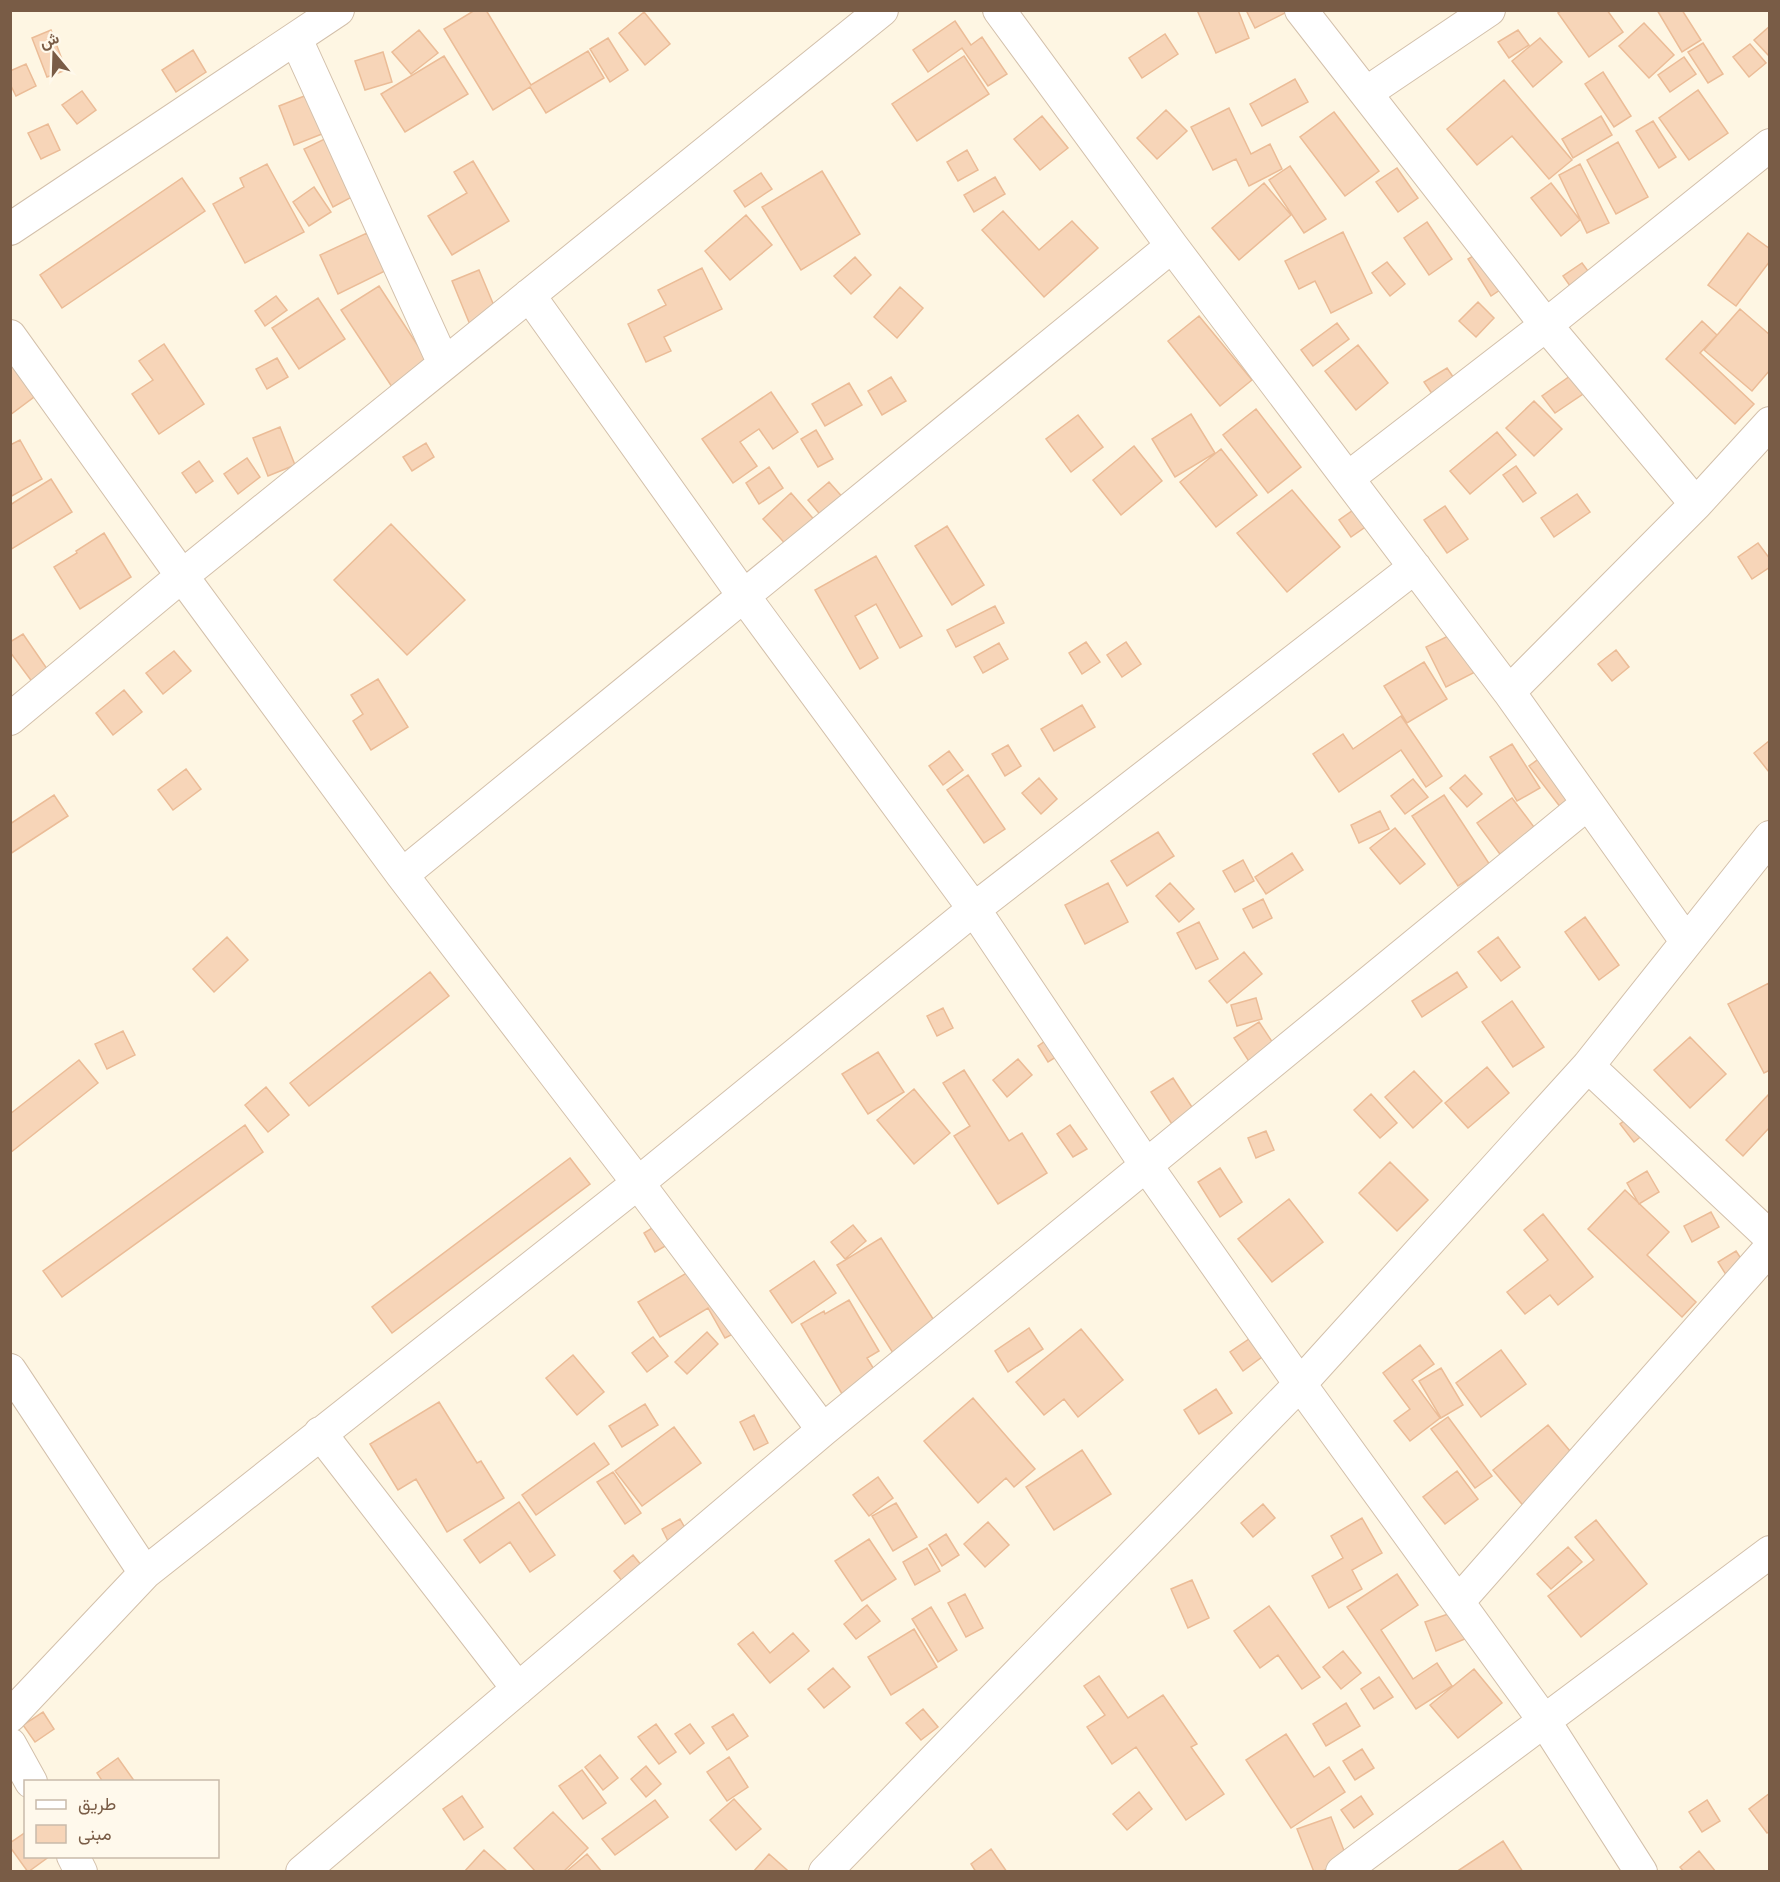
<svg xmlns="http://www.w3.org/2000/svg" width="1780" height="1882" viewBox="0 0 1780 1882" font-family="Lato,Vazirmatn,sans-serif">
<rect width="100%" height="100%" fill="#fef6e3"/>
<path fill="#f7d5b8" stroke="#ebbc97" stroke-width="1.5" d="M475,10H486L531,85L588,51L604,78L546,113L530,87L493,110L444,29Z
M1197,10H1238L1249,38L1216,53Z
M1246,10H1286L1287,12L1255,28Z
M1562,10H1607L1623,32L1589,57L1558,13Z
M1657,10H1682L1701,40L1682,52Z
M644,12L670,44L645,65L619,33Z
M955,21L971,45L982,37L1007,74L988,86L962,48L928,72L913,50Z
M1644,23L1674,55L1649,78L1619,46Z
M1770,26V57L1754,40Z
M51,30L66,70L47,77L32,38Z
M419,30L438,53L411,74L392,52Z
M1518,30L1529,45L1509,58L1498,42Z
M1165,34L1178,54L1142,78L1129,58Z
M608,38L628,70L610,82L590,49Z
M1540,38L1562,62L1533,87L1512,61Z
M1703,43L1723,74L1708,83L1688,52Z
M1750,44L1766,63L1749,77L1733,57Z
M193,50L206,72L176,92L162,70Z
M383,52L392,82L365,90L355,61Z
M444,56L468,94L405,132L381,94Z
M964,56L989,94L917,141L892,104Z
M1684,57L1696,74L1670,92L1658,75Z
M26,64L36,86L16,96L10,84V71Z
M1603,72L1631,116L1614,127L1585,84Z
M1295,79L1308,102L1262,126L1250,104Z
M1504,80L1572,160L1549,179L1512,136L1477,165L1447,129Z
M1698,90L1728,133L1689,160L1659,118Z
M82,91L96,110L77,124L62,105Z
M312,93L327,132L294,145L279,106Z
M1229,108L1251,154L1270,144L1282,169L1249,186L1236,159L1213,170L1191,127Z
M1166,110L1187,131L1157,159L1137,138Z
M1334,112L1379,171L1345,196L1300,137Z
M1042,116L1068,148L1040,170L1014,139Z
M1601,116L1612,135L1573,158L1562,139Z
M1653,121L1676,157L1659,168L1636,131Z
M48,124L60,150L41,159L28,133Z
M339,132L367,189L333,207L304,149Z
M1618,142L1648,197L1616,214L1587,160Z
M967,150L978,170L958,181L947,162Z
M473,161L509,221L452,255L428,216L467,193L454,172Z
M267,164L304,232L245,263L213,204L244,187L240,178Z
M1580,164L1609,223L1587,233L1559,175Z
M1290,166L1326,219L1304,233L1269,180Z
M1397,168L1418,198L1398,212L1376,182Z
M822,171L860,234L801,270L762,207Z
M761,173L772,189L745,207L734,191Z
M995,177L1005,194L974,212L964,195Z
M182,178L205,211L62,308L40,275Z
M1264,183L1291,215L1239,260L1212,228Z
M1551,183L1580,220L1561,236L1531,198Z
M314,187L331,212L309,226L293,202Z
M1003,211L1039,250L1072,221L1098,248L1044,297L982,230Z
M746,215L772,245L730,280L705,251Z
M1427,222L1452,259L1429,275L1404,238Z
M1343,232L1372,293L1331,313L1315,281L1299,289L1285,261Z
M367,233L385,271L338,294L320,255Z
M1748,233L1770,249V261L1736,306L1708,285Z
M1490,246L1512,282L1491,296L1468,259Z
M855,257L871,275L851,294L834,276Z
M1387,262L1405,284L1390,296L1372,273Z
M1582,263L1594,279L1575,293L1563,276Z
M702,268L722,309L664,337L671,351L646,362L628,324L666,305L658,290Z
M479,270L500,320L473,332L452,281Z
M379,286L433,369L396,393L341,310Z
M900,287L923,308L897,338L874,317Z
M276,296L287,310L265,326L255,311Z
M318,298L345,339L299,369L272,328Z
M1478,302L1494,318L1476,337L1459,321Z
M1740,309L1770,335V370L1752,391L1704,350Z
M1199,316L1252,380L1220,406L1168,341Z
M1702,321L1717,335L1700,353L1754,404L1735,424L1666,359Z
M1337,323L1349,339L1313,366L1301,350Z
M164,344L204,404L159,434L132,394L153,380L139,361Z
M1358,345L1388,383L1356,410L1325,371Z
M277,358L288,377L267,389L256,369Z
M10,359L38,394L10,415Z
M1447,368L1462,390L1439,404L1424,382Z
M1570,376L1583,394L1555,413L1542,396Z
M891,377L906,401L882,415L868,391Z
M849,383L862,405L825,426L812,404Z
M771,392L798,432L773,449L759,429L740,442L757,466L733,483L702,439Z
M1534,401L1562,429L1534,456L1506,428Z
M1256,409L1301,467L1268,493L1223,435Z
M1191,414L1215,453L1175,477L1152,439Z
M1078,415L1103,447L1071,472L1046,439Z
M280,427L295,465L268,476L253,438Z
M816,430L833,459L818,467L801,439Z
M1497,432L1516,455L1470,494L1450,471Z
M20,440L42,479L10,497V445Z
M426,443L434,457L412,471L403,457Z
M1134,446L1162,481L1121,515L1093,480Z
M1221,449L1257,495L1216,527L1180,482Z
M247,458L260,477L238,494L224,474Z
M199,461L213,481L196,493L182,473Z
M1516,466L1536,493L1523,502L1503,475Z
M769,467L783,488L759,504L746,483Z
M51,479L72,512L10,550V505Z
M829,482L845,500L823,518L808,500Z
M1292,490L1340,547L1287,592L1237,533Z
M791,493L817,523L789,548L763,519Z
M1577,494L1590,512L1554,537L1541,518Z
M1359,506L1371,523L1351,537L1339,520Z
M1445,506L1468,539L1447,553L1424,520Z
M391,524L465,600L407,655L334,580Z
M947,526L984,585L952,605L915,546Z
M104,533L131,577L80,609L54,567L77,553L76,551Z
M1758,543L1770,559V567L1752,579L1738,557Z
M876,556L922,636L900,648L876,604L855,616L878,658L860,669L815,590Z
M995,606L1004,623L956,647L947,630Z
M1458,631L1479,670L1446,687L1426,647Z
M23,634L52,676L36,687L10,652V642Z
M1086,642L1100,662L1082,674L1069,653Z
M1126,642L1141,664L1122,677L1107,655Z
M999,643L1008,659L983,673L974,657Z
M1616,650L1629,667L1612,681L1598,664Z
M174,651L191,671L163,694L146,673Z
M1424,662L1447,699L1407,723L1384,686Z
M378,679L408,727L371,750L353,721L363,714L351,695Z
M124,690L142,712L113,735L96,713Z
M1082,705L1095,727L1054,751L1041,729Z
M1401,716L1442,776L1426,787L1401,750L1339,792L1313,754L1343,734L1353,749Z
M1769,741L1770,772H1769L1754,753Z
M1512,744L1540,788L1517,801L1490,757Z
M1008,745L1021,766L1005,776L992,754Z
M949,751L963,770L943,785L929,766Z
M1548,752L1583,798L1564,812L1529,766Z
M186,769L201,789L173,810L158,790Z
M968,775L1005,829L984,843L947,790Z
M1465,775L1482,794L1467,807L1450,788Z
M1039,778L1057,799L1041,814L1022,793Z
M1413,779L1428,797L1405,814L1391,796Z
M54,795L68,816L10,854V824Z
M1444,795L1490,865L1458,886L1412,816Z
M1512,798L1540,835L1505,861L1477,823Z
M1380,811L1389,829L1359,843L1351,825Z
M1395,828L1425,864L1400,884L1370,848Z
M1158,832L1174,856L1127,886L1111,861Z
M1292,853L1303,870L1266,894L1255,877Z
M1243,860L1254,881L1235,892L1223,871Z
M1108,883L1128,922L1085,944L1065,905Z
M1170,883L1194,909L1179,922L1156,896Z
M1263,899L1272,918L1253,928L1243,909Z
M1585,917L1619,965L1599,980L1565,932Z
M1199,922L1218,959L1196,969L1177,933Z
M227,937L248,960L214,992L193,969Z
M1498,937L1520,967L1501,981L1478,952Z
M1244,952L1262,974L1227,1003L1209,981Z
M430,972L449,996L309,1106L290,1083Z
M1457,972L1467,987L1422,1017L1412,1001Z
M1769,983L1770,1070L1764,1073L1728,1004Z
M1256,998L1262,1019L1237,1026L1231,1005Z
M1512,1001L1544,1047L1513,1067L1482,1022Z
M943,1008L953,1028L937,1036L927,1016Z
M1259,1022L1275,1046L1250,1063L1234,1038Z
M123,1031L135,1055L107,1069L95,1044Z
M1058,1032L1069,1049L1048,1062L1038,1046Z
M1690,1037L1726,1074L1690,1108L1654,1070Z
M878,1052L904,1092L868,1114L842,1074Z
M1018,1059L1032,1075L1007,1097L993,1080Z
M79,1060L98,1083L10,1153V1114Z
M1487,1067L1509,1093L1468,1128L1445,1103Z
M964,1070L1009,1141L1022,1133L1047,1173L998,1204L954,1136L970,1126L943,1083Z
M1414,1071L1442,1101L1413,1128L1385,1097Z
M1173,1078L1205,1127L1183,1141L1151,1092Z
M266,1087L289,1115L268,1132L245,1105Z
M914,1089L950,1133L914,1164L877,1120Z
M1770,1093V1127L1743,1156L1726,1140Z
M1371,1094L1397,1123L1380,1138L1354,1110Z
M1638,1110L1653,1127L1634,1142L1620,1124Z
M245,1125L263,1152L62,1297L43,1271Z
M1070,1125L1087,1149L1073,1157L1057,1134Z
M1266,1131L1274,1150L1256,1158L1248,1138Z
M570,1158L590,1184L392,1333L372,1307Z
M1390,1162L1428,1200L1397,1231L1359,1193Z
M1220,1168L1242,1202L1220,1217L1198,1182Z
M1647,1171L1659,1192L1639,1204L1627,1183Z
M1625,1190L1669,1232L1647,1255L1696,1302L1682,1317L1588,1229Z
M1289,1199L1323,1242L1272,1282L1238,1239Z
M1711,1212L1719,1227L1692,1242L1684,1226Z
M1543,1214L1593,1277L1558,1305L1550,1295L1525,1314L1507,1292L1548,1260L1524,1230Z
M662,1222L674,1241L655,1252L644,1233Z
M853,1225L866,1241L845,1259L831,1242Z
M881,1238L937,1325L893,1353L837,1265Z
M1736,1251L1753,1277L1735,1289L1718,1262Z
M814,1261L836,1293L792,1323L770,1291Z
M695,1268L733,1334L725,1338L708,1308L660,1337L638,1302Z
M849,1300L879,1351L867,1358L880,1379L845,1399L801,1324L824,1311L825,1314Z
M1029,1328L1043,1349L1008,1372L995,1351Z
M1081,1329L1123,1380L1078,1417L1064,1399L1044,1415L1016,1382Z
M707,1332L718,1344L687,1374L675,1362Z
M653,1337L668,1356L647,1372L632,1353Z
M1249,1339L1262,1357L1243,1371L1230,1352Z
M1420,1345L1434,1364L1412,1380L1440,1418L1410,1441L1394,1421L1410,1409L1383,1373Z
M1501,1350L1526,1384L1481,1417L1456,1383Z
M573,1355L604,1392L577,1415L546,1378Z
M1441,1368L1463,1405L1441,1418L1419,1381Z
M1216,1389L1232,1413L1199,1434L1184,1410Z
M973,1398L1035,1469L1014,1487L1006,1478L978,1503L924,1441Z
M439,1402L477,1463L481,1461L504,1498L447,1532L416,1479L398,1490L370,1444Z
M645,1404L658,1425L622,1447L609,1426Z
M754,1415L768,1443L754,1450L740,1422Z
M1448,1417L1492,1476L1475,1488L1431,1429Z
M1548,1425L1581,1464L1526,1509L1493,1470Z
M674,1427L701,1463L642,1506L615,1471Z
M594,1443L609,1464L536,1515L522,1495Z
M1082,1450L1111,1494L1054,1530L1026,1487Z
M1457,1471L1478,1499L1445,1524L1423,1497Z
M613,1472L641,1513L625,1524L597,1482Z
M878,1477L893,1498L869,1516L853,1495Z
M519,1502L555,1555L530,1572L510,1542L480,1563L464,1540Z
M896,1503L917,1537L893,1551L872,1516Z
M1263,1504L1275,1518L1253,1537L1241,1523Z
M1362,1518L1382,1553L1352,1570L1362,1589L1329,1608L1312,1576L1343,1558L1331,1536Z
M680,1519L690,1537L671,1547L662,1529Z
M1596,1520L1647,1584L1581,1637L1548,1596L1594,1560L1575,1537Z
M988,1522L1009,1545L985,1567L964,1544Z
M946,1534L959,1555L942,1566L929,1545Z
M869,1539L896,1579L862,1601L835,1561Z
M1568,1547L1582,1562L1551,1589L1537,1574Z
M927,1548L940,1571L915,1585L903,1562Z
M633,1555L646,1571L627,1587L614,1571Z
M1397,1574L1418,1605L1381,1630L1413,1679L1437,1663L1452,1686L1416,1709L1347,1607Z
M1192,1580L1209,1618L1188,1628L1171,1589Z
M965,1594L983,1628L966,1637L948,1603Z
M867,1605L880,1621L856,1639L844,1624Z
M1269,1606L1320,1677L1302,1689L1278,1655L1260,1668L1234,1631Z
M931,1607L957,1650L938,1662L912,1619Z
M1457,1611L1467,1638L1436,1651L1425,1622Z
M914,1629L937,1667L891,1695L868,1657Z
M753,1632L770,1653L793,1633L809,1651L770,1683L738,1644Z
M1343,1651L1361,1673L1341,1689L1323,1667Z
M833,1668L850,1687L824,1708L808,1689Z
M1474,1669L1502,1703L1458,1738L1430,1705Z
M1099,1676L1128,1718L1163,1695L1197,1744L1191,1747L1224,1794L1186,1820L1136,1747L1112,1764L1087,1727L1105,1715L1084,1686Z
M1379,1677L1393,1697L1374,1709L1361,1689Z
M1346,1703L1360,1726L1326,1746L1313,1724Z
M923,1709L938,1727L921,1740L906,1723Z
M43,1712L54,1729L35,1742L23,1725Z
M733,1714L748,1736L727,1750L712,1727Z
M656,1724L676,1752L659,1764L638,1737Z
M690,1724L704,1743L690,1754L675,1734Z
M1286,1734L1314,1777L1329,1767L1345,1792L1291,1828L1246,1760Z
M1362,1749L1374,1768L1355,1780L1343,1761Z
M600,1755L618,1778L603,1790L585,1767Z
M729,1757L748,1787L727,1801L707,1772Z
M118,1758L135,1782H103L97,1773Z
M646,1766L661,1784L646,1797L631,1779Z
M582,1770L606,1803L583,1819L559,1786Z
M1139,1792L1152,1809L1127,1830L1113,1814Z
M1770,1793V1831L1767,1833L1749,1809Z
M462,1796L483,1827L464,1840L443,1809Z
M1361,1796L1373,1814L1354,1828L1341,1810Z
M734,1799L761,1829L736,1850L710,1820Z
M655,1800L668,1817L615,1855L602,1839Z
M1707,1800L1720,1821L1702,1832L1689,1812Z
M553,1812L588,1848L563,1872H536L514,1848Z
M1331,1817L1348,1861L1320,1872H1314L1297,1829Z
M26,1832V1856H50L28,1872L10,1847V1843Z
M1503,1841L1523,1872H1456Z
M991,1849L1007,1872H976L971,1864Z
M484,1850L508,1872H464Z
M1699,1851L1716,1872H1684L1680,1867Z
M587,1854L602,1872H570L568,1870Z
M769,1854L787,1870L786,1872H753Z"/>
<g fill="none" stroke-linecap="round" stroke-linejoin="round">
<g stroke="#d3c0ab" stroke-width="34">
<path id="minor" d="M999,10L1172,246L1509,692L1686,941
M1301,10L1546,325L1696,504
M296,39L444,364
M1366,93L1489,10
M10,229L338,10
M529,295L743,595L974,909L1146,1165L1300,1384L1545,1722L1641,1872
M10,336L182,576L402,875L638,1183L823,1430
M1348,478L1546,325L1770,145
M1509,692L1696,504L1770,423
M10,719L182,576L882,10
M402,875L1172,246
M1588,1066L1770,1237
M10,1370L145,1573
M320,1433L518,1689
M1459,1601L1770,1248
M10,1716L145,1573L638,1183L974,909L1415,567
M10,1744L31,1782
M73,1856L81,1872
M302,1872L823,1430L1587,804
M825,1872L1300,1384L1588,1066L1770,837
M1342,1872L1770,1552"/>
</g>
<use href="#minor" stroke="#fff" stroke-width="32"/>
</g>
<rect width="1780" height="1882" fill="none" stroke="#795c46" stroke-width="24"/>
<rect x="24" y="1780" width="195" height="78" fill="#fff9ec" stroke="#c9baaa" stroke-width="1.5"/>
<rect x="36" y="1800" width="30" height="9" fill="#ffffff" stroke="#c9baaa" stroke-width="1.5"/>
<text x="78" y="1810" font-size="18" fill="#795c46">طريق</text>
<rect x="36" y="1825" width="30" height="18" fill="#f7d5b8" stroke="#c9baaa" stroke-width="1.5"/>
<text x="78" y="1840" font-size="18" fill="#795c46">مبنى</text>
<g transform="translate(54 54) rotate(341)" stroke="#fff9ec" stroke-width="4.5" paint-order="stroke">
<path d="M0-4.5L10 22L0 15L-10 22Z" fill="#795c46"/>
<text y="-9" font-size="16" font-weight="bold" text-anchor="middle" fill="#795c46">ش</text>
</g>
</svg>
